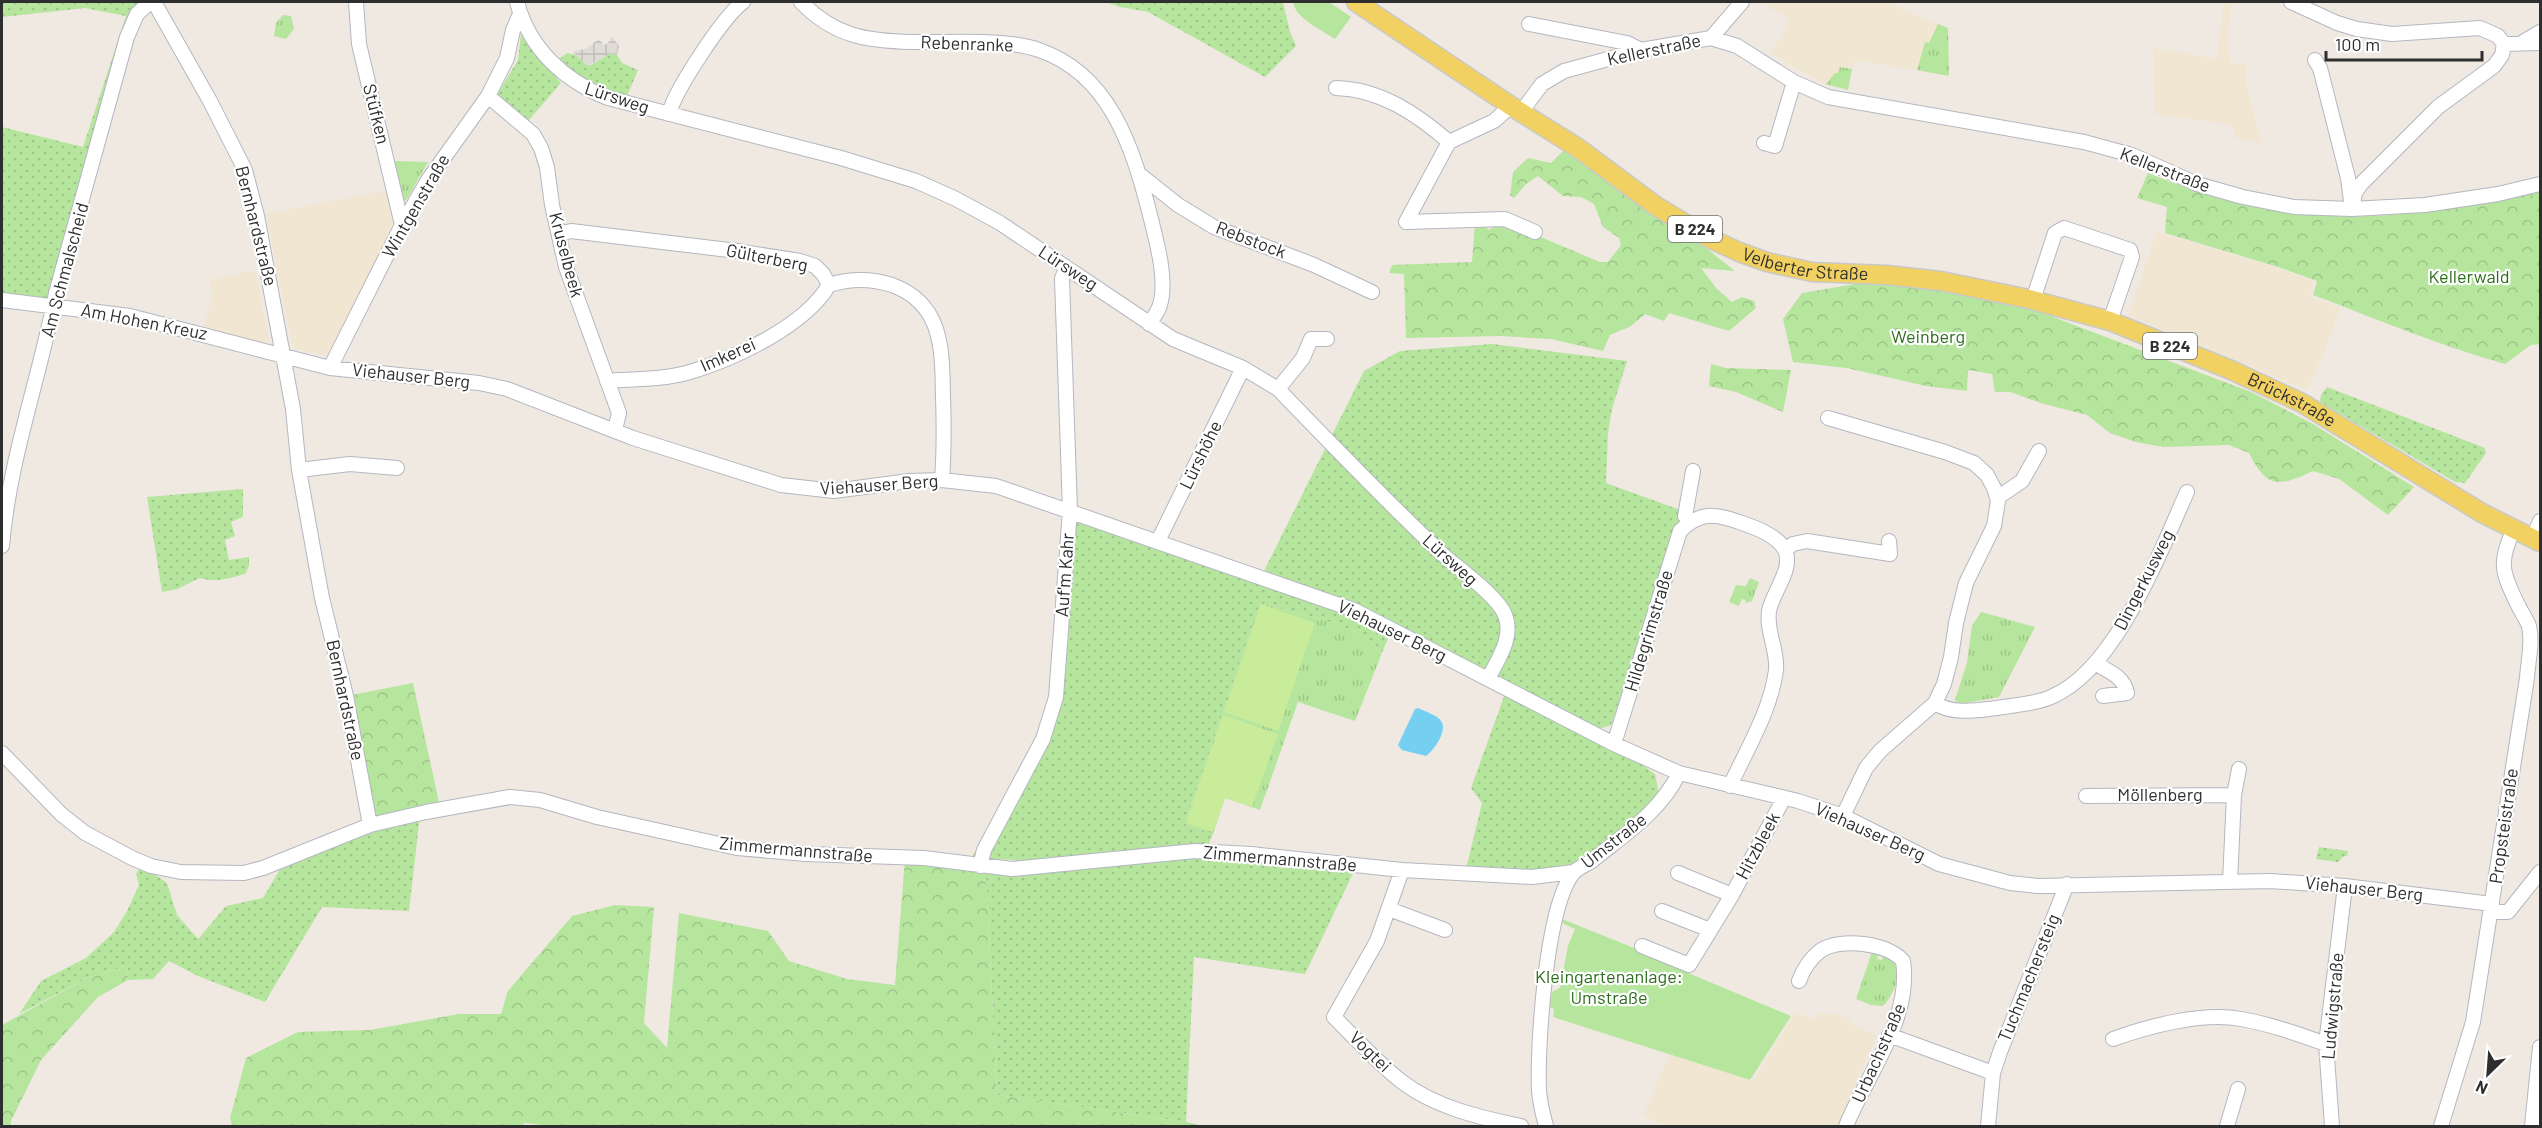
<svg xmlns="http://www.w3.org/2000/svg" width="2542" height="1128" viewBox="0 0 2542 1128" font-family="Barlow,sans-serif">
<defs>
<pattern id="grass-dots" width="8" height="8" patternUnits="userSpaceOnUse" patternTransform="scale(1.5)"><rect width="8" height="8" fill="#b6e59e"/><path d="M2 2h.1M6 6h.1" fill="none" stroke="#9dc588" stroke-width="1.8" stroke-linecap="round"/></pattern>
<pattern id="forest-crowns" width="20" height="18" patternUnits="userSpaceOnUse" patternTransform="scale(1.5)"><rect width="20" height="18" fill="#b6e59e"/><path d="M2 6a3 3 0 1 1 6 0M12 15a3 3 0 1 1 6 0" fill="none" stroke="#9dc588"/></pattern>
<pattern id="park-tufts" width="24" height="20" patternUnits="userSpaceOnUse" patternTransform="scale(1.5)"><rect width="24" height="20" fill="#b6e59e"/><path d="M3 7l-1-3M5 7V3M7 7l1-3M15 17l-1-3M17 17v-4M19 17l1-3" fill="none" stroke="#9dc588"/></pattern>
<pattern id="plaza-grid" width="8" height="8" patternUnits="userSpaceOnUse" patternTransform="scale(1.5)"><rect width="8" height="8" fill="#dfdcd8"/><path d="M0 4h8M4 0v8" fill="none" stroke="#c0bdba"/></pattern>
</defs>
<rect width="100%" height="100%" fill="#efe9e1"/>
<path fill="#f0e6d1" d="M1768,2H1894L1903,10L1948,28L1949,76L1854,60L1848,90L1824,84L1771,54L1790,20L1765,5Z
M2224,2H2232L2227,37L2230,62L2247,65L2245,79L2262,144L2235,138L2233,125L2155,114L2153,48L2217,59Z
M389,190L396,220L329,353L322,355L297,349L292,345L266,214Z
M2157,232L2278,268L2314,281L2310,297L2340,308L2323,355L2307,390L2128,315Z
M255,270L269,339L263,344L203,330L213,294L210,280Z
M1796,1012L1811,1019L1821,1013L1838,1015L1851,1020L1850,1024L1877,1036L1837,1126H1666L1643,1115L1670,1055L1753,1081Z"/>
<path fill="url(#grass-dots)" d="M9,2H148L136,13L56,306L42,298L2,292V127L83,147L126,16L85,8L2,17V3Z
M1105,2H1283L1290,32L1296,46L1265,77L1148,12L1120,7Z
M521,34L561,83L528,121L497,95L518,60Z
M567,53L576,55L589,66L611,53L617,55L622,63L638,70L627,96C599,88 580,78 559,59Z
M1492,344L1627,361L1612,409L1608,433L1606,483L1683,511L1611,725L1596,730L1359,604L1264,571L1364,371L1400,351Z
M2327,387L2485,448L2486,453L2465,483L2455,482L2320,402L2321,395Z
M243,489V517L231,522L235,536L225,540L229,560L249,557V566L245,574C229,578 216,583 200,578L177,589L162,592L147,497Z
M1073,516L1352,615L1389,636L1382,653L1361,634L1330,622L1260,603L1185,824L1213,834L1208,846L1045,861L992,859L969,862L1058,713Z
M1505,694L1629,756L1655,774L1659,794L1652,806L1575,868L1532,873L1466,869L1482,803L1471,788Z
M420,815L409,911L322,907L265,1002L198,976L169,961L153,979L128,980L127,966L87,978L19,1014L41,981L86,958L114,932L127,911L139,885L136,874L141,865L167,883L177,915L198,939L226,906L263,898L280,869L279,863Z
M2319,847L2348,851L2347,856H2344L2338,862L2316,859Z
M1180,856L1355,869L1305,974L1194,957L1186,1122L997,1095L986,874Z"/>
<path fill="url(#forest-crowns)" d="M1564,150L1645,210L1706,248L1735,271L1701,268L1716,288L1732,302L1742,297L1754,301L1756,308L1729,331L1669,313L1664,321L1645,314L1631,326L1610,335L1603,351L1551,339L1500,336L1406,338L1404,274L1389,273L1392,265L1472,262L1475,222L1486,224L1488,230L1505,222L1600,262H1608L1621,245L1619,238L1603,227L1594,204L1581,197L1563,196L1538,176L1526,184L1514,198L1510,195L1513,172L1528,158L1551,163Z
M2148,173C2195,192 2244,207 2294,213C2376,223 2461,209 2540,190V344L2531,345L2505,364C2440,346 2377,319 2313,295L2317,281L2278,267L2165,233L2167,207L2137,198Z
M1861,283L1939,289L2054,315L2053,317L2251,392L2313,424L2414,487L2388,515L2339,479L2313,471C2279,487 2267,489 2249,453L2229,445L2163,447L2136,442L2110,433L2087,415L2044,404L2010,392H1995L1992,374L1968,370L1967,391L1926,386L1847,368L1793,362L1783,319L1802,293Z
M1711,364L1726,368L1791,370L1783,412L1736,392L1709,386Z
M413,683L440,807L371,822L347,696Z
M905,859L986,874L997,1095L1186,1122L1204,1126H554L524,1123L523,1126H232L230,1118L246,1058L298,1032L370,1030L459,1014H501L508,991L572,916L615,905L654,907L644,1023L667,1048L679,913L768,931L789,961L847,979L895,985Z
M127,966L128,980L98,997L41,1060L11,1121V1126H2V1025L87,978Z"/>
<path fill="url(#park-tufts)" d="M283,15L291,16L294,29L286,39L274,36L276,23Z
M1938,24L1948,28L1949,76L1917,70L1925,42L1929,43Z
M1840,67L1852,69L1848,90L1826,84L1835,73H1838Z
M394,161L428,162L407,199L404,201L401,199Z
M1750,578L1759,582L1752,601L1746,603L1745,600L1742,599L1739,606L1729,602L1736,585L1746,586Z
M1260,603L1330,622L1361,634L1382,653L1355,721L1298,702L1260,810L1225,798L1213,834L1185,824Z
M1981,612L2035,627L1999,697L1960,704L1955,700L1967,663L1972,626Z
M1872,952L1878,954L1877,959L1882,960L1883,955C1908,963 1896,992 1883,1006L1871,1005L1856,999Z"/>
<path fill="#b6e59e" d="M1293,2H1329L1351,17L1335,39C1323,31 1295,18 1293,2Z
M1562,919L1681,967V970L1791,1016L1750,1080L1553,1017L1554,1009L1550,1007L1552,992L1560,988L1568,946L1575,929L1562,923Z"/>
<path fill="#c9ec9a" d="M1261,604L1315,623L1278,731L1224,712Z
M1223,715L1278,734L1252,807L1225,798L1213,832L1186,823Z"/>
<path fill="url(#plaza-grid)" d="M612,36L619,46L617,55L611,53L588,66L574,53L573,51L585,49L599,39L604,45L608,43Z"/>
<path fill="#75cff0" d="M1418,708C1424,711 1437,715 1441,721C1448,731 1434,750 1426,756L1402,750L1398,745L1415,709Z"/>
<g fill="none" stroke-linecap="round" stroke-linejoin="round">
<g stroke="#b4b7c1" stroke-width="16">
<path id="minor" d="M154,2L210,101L245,170L257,216L293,409L299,470L322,598L346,696L370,825
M356,2L359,44L402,225
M517,2C529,48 564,81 608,98L841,158L916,181L956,199L1000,223L1173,339L1243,368L1278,389C1331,444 1384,499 1440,552C1456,567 1498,596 1505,615C1514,637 1498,659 1488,679
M801,2C834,36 866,41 912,42C948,43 1005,38 1039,50C1109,74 1132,145 1149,211C1155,236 1168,278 1160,305C1158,312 1153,318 1149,324
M2291,2L2337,23L2357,29L2392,34L2480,28L2498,36L2504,44
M1529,24L1627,43L1641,50
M1711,38L1742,2
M2523,42L2540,32
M2315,60L2320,68L2348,178L2351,201
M1336,88C1380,89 1417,114 1449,142
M488,96L533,134L541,148L547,167L552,205L566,267L619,413L615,430
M1511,106L1494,121L1449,142L1406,222L1505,219L1535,232
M1521,112L1542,84L1564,71L1641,50L1711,38L1737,46L1794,82L1828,97L2084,142L2132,155L2197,184L2243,197L2294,207L2352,209L2425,205L2498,194L2540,184
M669,114C675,90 723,17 743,2
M1764,143L1775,146L1794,82
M1139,174L1178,205L1214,227L1314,265L1372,292
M2352,209L2355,193L2361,184L2438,107L2494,66L2502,55L2504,44L2540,43
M559,234L571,231L737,251L800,261L815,266L823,274L829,285C851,278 870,278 892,285C944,304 942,351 943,397C944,425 944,452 942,480
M2,300L130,316L330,368L479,383L507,389L633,438L781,485L834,491L909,481L942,480L996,486L1354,610L1614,744L1679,773L1798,801L1843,816L1939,864L2010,883L2038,886L2270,881L2345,886L2492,904
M2033,300L2055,233L2064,228L2130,250L2132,257L2110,321
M330,368L402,225L428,180L488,96L507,58L513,30L520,14
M607,381C634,379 663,380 690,372C734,359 805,326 829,285
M1278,389L1303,358L1311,339H1327
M1828,418L1945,452L1974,463L1987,475L1994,488L1998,501L1994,526L1966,583L1956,623L1951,657L1944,684L1935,703L1880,751L1866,768L1843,816
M299,470L350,464L397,468
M1997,498L2022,481L2039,451
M1690,521L1685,516L1693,471
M2533,538L2540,521
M1158,541L1243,368
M2,546C9,460 40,377 56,293L127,37L137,14L150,2
M1785,550L1793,544L1807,541L1890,554L1889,541
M2096,664C2110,672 2124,677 2127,693L2103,696
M1935,703C1951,715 1979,710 1997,708C2014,705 2036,704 2051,697C2116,670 2159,554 2187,492
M1614,744L1680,531C1699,512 1714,513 1739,522C1754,527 1777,535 1785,550C1794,569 1772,593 1769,611C1766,631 1778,651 1776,670C1771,710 1747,749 1730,786
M2,753L61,814L85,833L132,858L151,866L181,872L244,873L263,868L370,825L426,812L510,797L540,800L597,817L737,848L806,854L924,858L1012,869L1195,851L1251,854L1402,870L1532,877L1574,872
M2086,796L2234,795
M980,866L984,850L1043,739L1056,697L1070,510L1062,279L1066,267
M1402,870L1377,941L1334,1017C1356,1039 1377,1062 1401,1081C1434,1107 1481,1118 1521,1126
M1678,873L1732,895
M2230,882L2234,795L2239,769
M1389,909L1445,930
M1662,911L1710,930
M2492,912H2508L2540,872
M1642,946L1689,965L1732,895L1784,798
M1799,981C1803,970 1811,958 1820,951C1839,937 1889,943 1903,961C1912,1019 1867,1074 1846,1126
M1889,1035L1993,1073
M2113,1039C2149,1026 2202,1012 2241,1019C2270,1024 2298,1034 2326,1044
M1546,1126C1543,1115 1540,1103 1539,1091C1537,1046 1546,905 1574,872C1579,867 1588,864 1593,860C1625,834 1661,811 1679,773
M1988,1126L1993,1073L2000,1052L2067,884
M2227,1126L2238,1089
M2332,1126L2326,1044L2345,886
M2441,1126L2473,1022L2527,678C2528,661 2533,642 2529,626C2526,618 2521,612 2518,605C2502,573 2498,562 2514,529
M2532,1126L2540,1047"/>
</g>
<g stroke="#c9c9c9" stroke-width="21">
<g id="major">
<path id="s1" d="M1356,2L1511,106L1578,148L1656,206L1709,238L1739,252L1767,262L1812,272L1887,275L1941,281L2029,299L2110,321L2231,370L2302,403L2482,513L2540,542"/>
</g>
</g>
<use href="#minor" stroke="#fff" stroke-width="14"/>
<use href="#major" stroke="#f2d163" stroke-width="18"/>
</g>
<g text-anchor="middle" stroke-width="4.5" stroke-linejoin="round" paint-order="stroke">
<g fill="#fff" stroke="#6d6d6d" stroke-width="1.5">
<rect x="1668" y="216" width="54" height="26" rx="4.5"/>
<rect x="2143" y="333" width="54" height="26" rx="4.5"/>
</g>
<g font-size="16" font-weight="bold" fill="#2e2e2e">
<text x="1695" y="235">B 224</text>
<text x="2170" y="352">B 224</text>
</g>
<g font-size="18" fill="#2e2e2e" stroke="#fff">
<text transform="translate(967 44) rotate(2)" y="6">Rebenranke</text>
<text transform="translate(1654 50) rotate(-12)" y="6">Kellerstraße</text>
<text transform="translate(617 98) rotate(18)" y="6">Lürsweg</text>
<text transform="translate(376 114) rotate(76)" y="6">Stüfken</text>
<text transform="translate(2165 170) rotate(21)" y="6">Kellerstraße</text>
<text transform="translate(416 206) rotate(-60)" y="6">Wintgenstraße</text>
<text transform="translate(256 226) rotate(76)" y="6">Bernhardstraße</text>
<text transform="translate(1251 240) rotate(21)" y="6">Rebstock</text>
<text transform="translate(566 255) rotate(75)" y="6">Kruselbeek</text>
<text transform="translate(767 258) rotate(11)" y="6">Gülterberg</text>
<text dy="6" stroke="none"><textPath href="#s1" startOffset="526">Velberter Straße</textPath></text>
<text transform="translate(1068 268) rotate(33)" y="6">Lürsweg</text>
<text transform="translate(65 270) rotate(-75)" y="6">Am Schmalscheid</text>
<text transform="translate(144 322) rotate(11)" y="6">Am Hohen Kreuz</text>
<text transform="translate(728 355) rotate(-24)" y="6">Imkerei</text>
<text transform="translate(411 376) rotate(6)" y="6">Viehauser Berg</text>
<text dy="6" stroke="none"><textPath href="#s1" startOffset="1035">Brückstraße</textPath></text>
<text transform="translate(1201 455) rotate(-64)" y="6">Lürshöhe</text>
<text transform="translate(879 485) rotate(-4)" y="6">Viehauser Berg</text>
<text transform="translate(1450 560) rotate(42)" y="6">Lürsweg</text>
<text transform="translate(1065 575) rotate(-86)" y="6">Auf'm Kahr</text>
<text transform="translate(2144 580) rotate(-63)" y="6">Dingerkusweg</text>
<text transform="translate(1392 631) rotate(26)" y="6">Viehauser Berg</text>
<text transform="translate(1649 631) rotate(-73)" y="6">Hildegrimstraße</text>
<text transform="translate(345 700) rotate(78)" y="6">Bernhardstraße</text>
<text x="2160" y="801">Möllenberg</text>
<text transform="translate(2504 826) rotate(-82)" y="6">Propsteistraße</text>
<text transform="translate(1870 832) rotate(24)" y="6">Viehauser Berg</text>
<text transform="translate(1614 841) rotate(-38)" y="6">Umstraße</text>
<text transform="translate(1758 846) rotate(-62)" y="6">Hitzbleek</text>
<text transform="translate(796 850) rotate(5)" y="6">Zimmermannstraße</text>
<text transform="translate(1280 859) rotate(5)" y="6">Zimmermannstraße</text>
<text transform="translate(2364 889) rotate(6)" y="6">Viehauser Berg</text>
<text transform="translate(2029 978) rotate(-68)" y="6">Tuchmachersteig</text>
<text transform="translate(2333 1006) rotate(-85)" y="6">Ludwigstraße</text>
<text transform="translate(1370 1052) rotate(44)" y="6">Vogtei</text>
<text transform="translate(1879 1053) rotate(-66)" y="6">Urbachstraße</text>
</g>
<g font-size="18" fill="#2c6e1b" stroke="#fff">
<text x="2469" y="283">Kellerwald</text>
<text x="1928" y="343">Weinberg</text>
<text x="1609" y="983">Kleingartenanlage:<tspan x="1609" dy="21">Umstraße</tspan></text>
</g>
</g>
<rect width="2542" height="1128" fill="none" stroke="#2e2e2e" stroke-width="6"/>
<g transform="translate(2488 1074) rotate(205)" stroke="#ffffff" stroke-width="4.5" paint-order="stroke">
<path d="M0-4.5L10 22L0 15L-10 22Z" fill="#2e2e2e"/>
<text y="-9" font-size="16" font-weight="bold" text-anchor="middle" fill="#2e2e2e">N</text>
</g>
<path d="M2326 51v9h156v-9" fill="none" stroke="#2e2e2e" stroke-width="3"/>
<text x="2335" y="51" font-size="18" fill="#2e2e2e" stroke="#ffffff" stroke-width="4.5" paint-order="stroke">100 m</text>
</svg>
